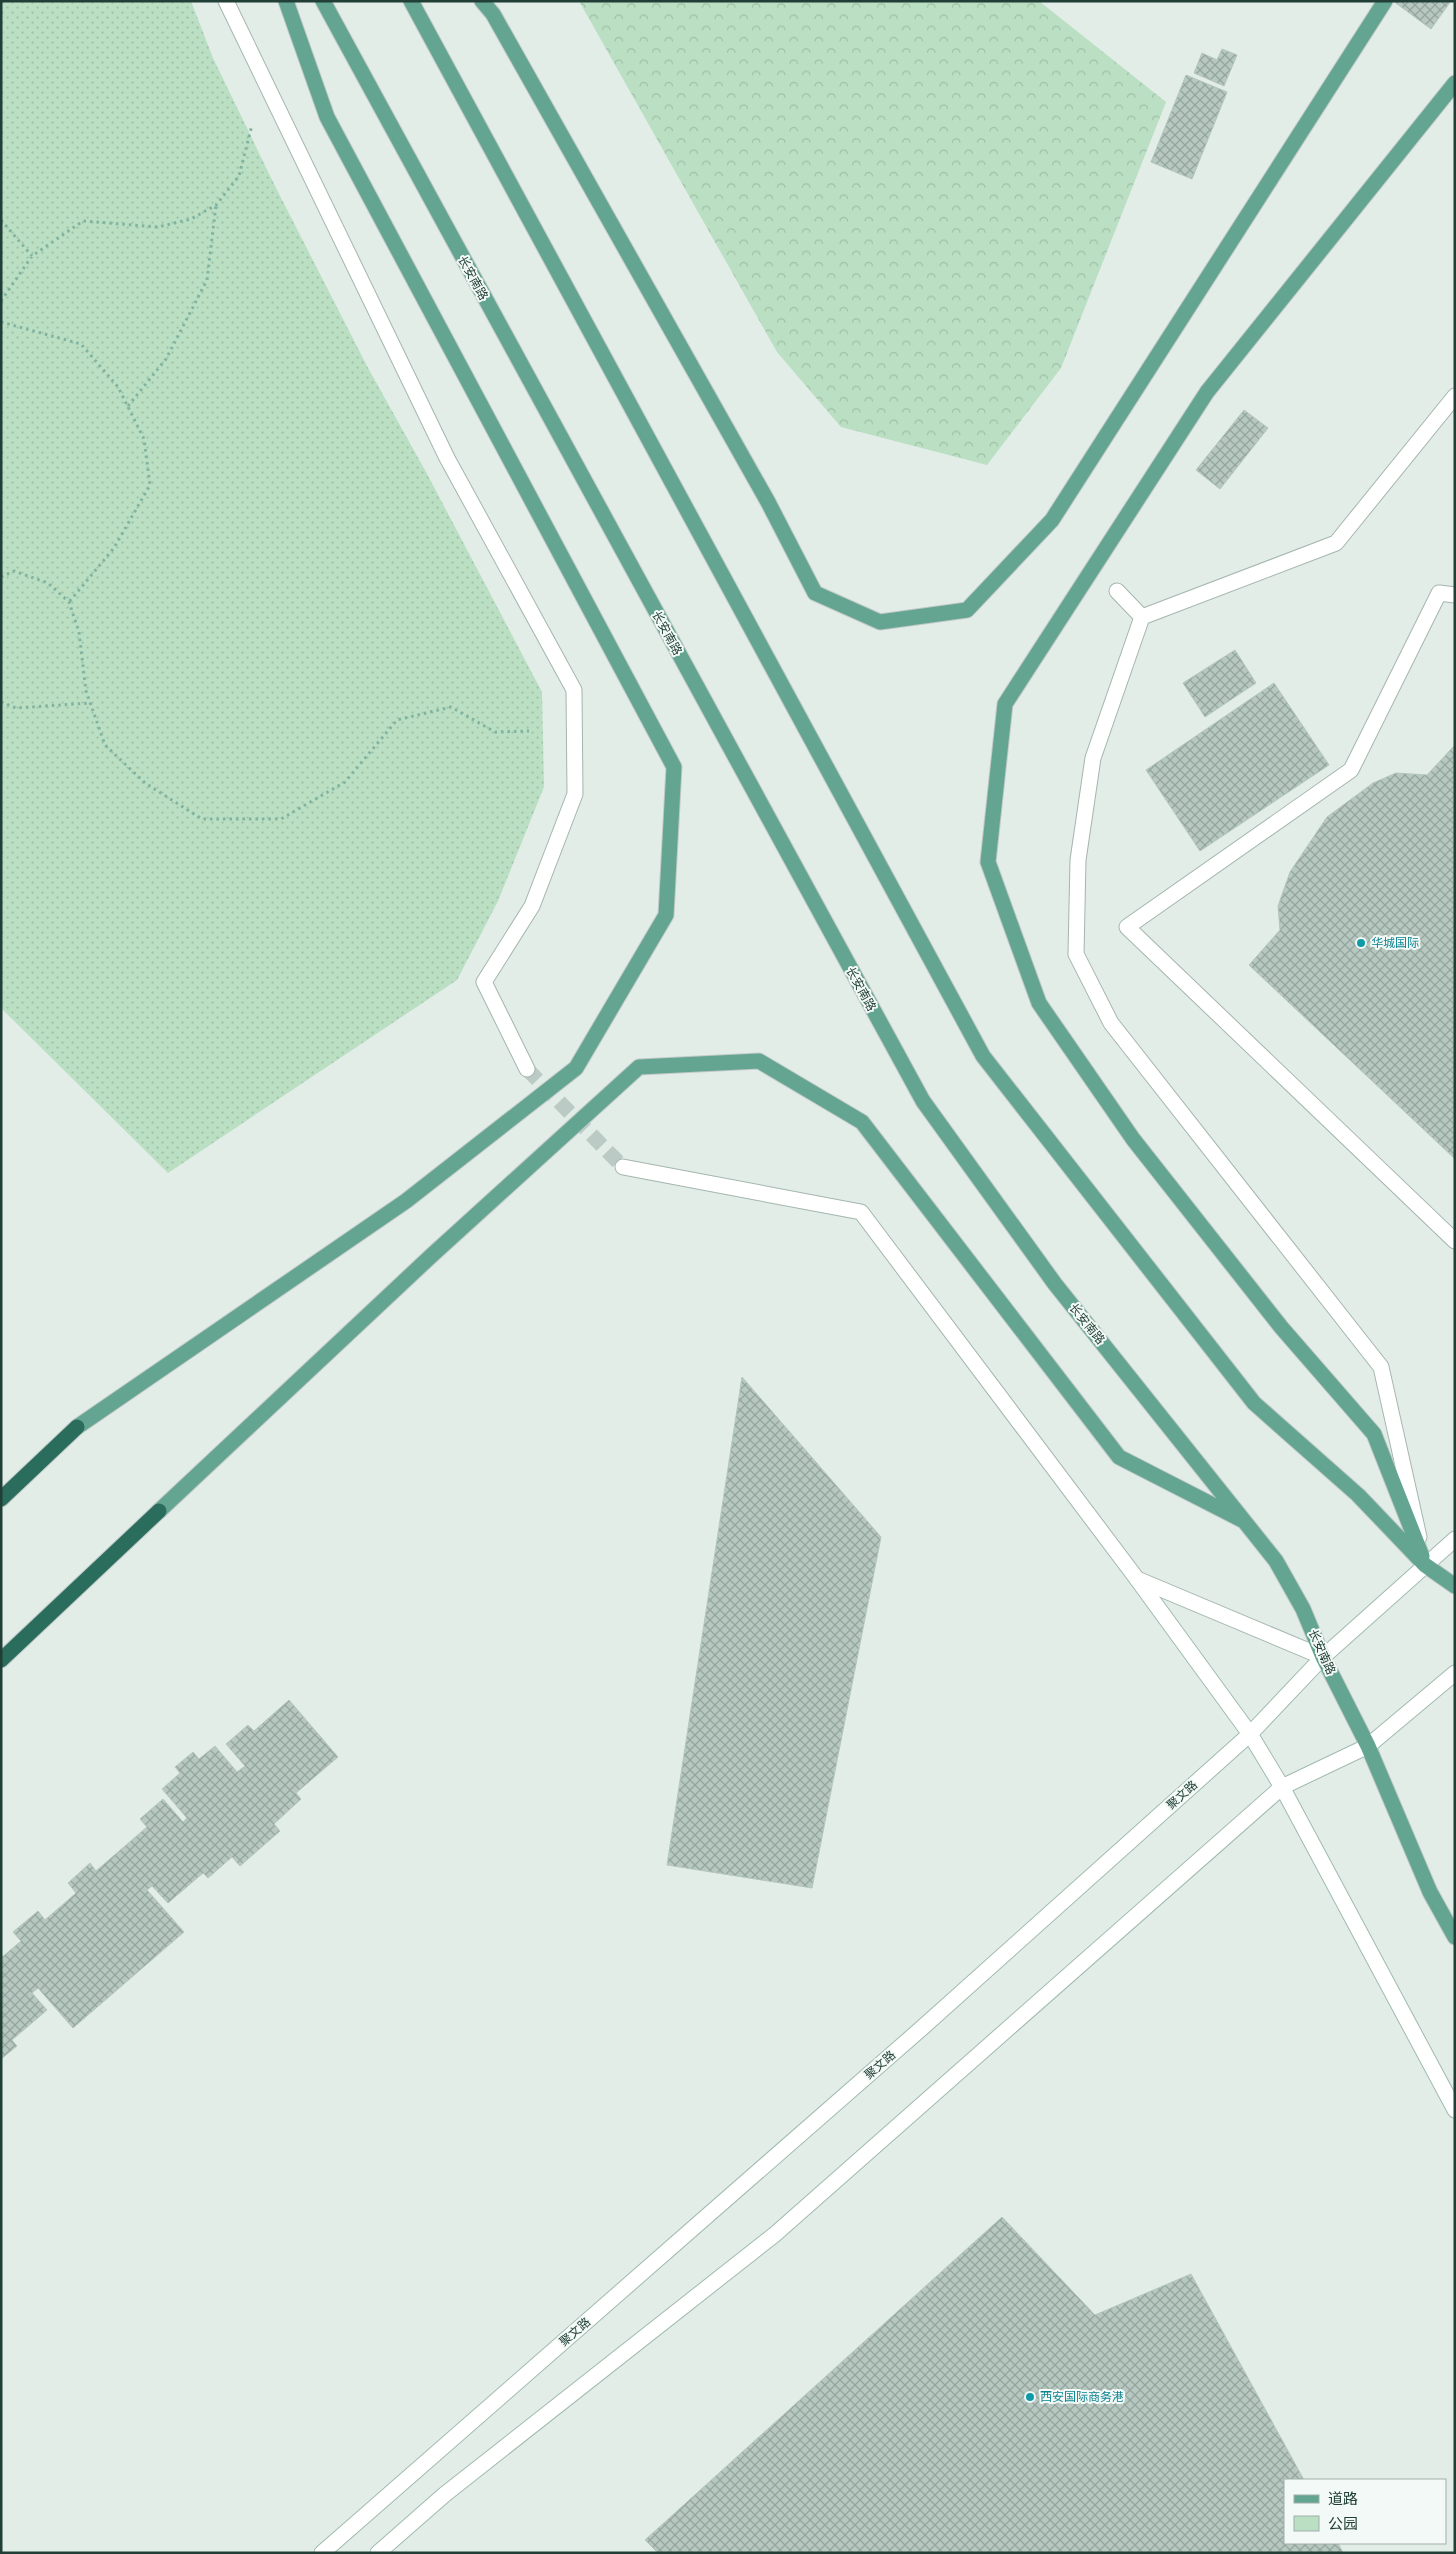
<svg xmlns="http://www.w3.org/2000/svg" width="1456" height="2554" viewBox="0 0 1456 2554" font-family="'Golos Text','Noto Sans SC',sans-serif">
<defs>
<pattern id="green-dots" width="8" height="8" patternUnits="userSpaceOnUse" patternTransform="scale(1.25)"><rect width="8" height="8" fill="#badfc2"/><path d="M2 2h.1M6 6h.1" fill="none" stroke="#a0c0a7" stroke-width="1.8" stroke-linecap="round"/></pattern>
<pattern id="forest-crowns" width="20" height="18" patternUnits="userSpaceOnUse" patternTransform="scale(1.25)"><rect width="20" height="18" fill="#badfc2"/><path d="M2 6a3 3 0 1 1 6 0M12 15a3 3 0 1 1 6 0" fill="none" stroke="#a0c0a7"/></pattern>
<pattern id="building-cross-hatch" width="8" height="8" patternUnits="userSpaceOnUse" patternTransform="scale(1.25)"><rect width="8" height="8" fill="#b7c8c1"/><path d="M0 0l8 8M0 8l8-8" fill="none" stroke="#94a49e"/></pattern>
</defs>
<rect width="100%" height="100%" fill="#e2ede8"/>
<path fill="url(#green-dots)" d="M1,1H191L213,58L275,186L367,366L426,472L542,692L544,787L498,901L457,980L168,1173L1,1008Z"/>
<path fill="url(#forest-crowns)" d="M579,1H1039L1166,102L1061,368L987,465L841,427L777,352Z"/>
<path fill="url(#building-cross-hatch)" stroke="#b4c7be" d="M1393,1H1451L1431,29Z
M1222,49L1237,55L1224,86L1194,73L1202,53L1217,60Z
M1186,75L1227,92L1192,179L1151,162Z
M1244,410L1268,428L1220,489L1196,470Z
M1235,650L1256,683L1205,717L1183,683Z
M1274,683L1329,765L1200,851L1146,770Z
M1455,745V1159L1249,965L1280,930L1278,906L1290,872L1327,817L1373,783L1396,773L1427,775Z
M742,1377L881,1537L812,1888L667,1865Z
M289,1700L338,1757L296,1793L301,1799L274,1824L280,1831L240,1866L232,1857L208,1878L203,1873L168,1903L152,1886L147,1890L184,1932L73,2028L38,1988L32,1993L47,2010L12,2040L17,2046L1,2059V1958L21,1941L13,1932L38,1911L45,1920L76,1893L68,1883L90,1863L96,1871L147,1827L140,1819L163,1799L183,1822L187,1818L162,1789L180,1773L175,1767L193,1752L199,1759L215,1746L237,1772L245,1766L226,1744L248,1725L254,1731Z
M1002,2217L1095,2315L1191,2274L1304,2480H1285V2543H1338L1343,2553H658L645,2540Z"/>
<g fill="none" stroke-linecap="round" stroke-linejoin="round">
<path stroke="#bbcac4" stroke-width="15" stroke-dasharray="15 8" stroke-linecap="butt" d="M527,1069L623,1167"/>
<g stroke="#a4b5af" stroke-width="17">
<path id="lane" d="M1455,595L1439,593L1351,770L1127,927L1455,1241"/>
</g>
<g stroke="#a4b5af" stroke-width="17">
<path id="street" d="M226,1L447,458L574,690L575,794L532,906L484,982L527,1069
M1117,591L1142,617
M1142,617L1093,758L1078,860L1076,954L1111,1023L1381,1367L1419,1537
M1142,617L1336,543L1455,396
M623,1167L861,1212L1137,1579L1323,1657"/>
</g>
<g stroke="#a0baaf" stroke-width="17">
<path id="secondary" d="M1137,1579L1250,1734L1282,1787L1455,2110
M322,2553L923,2027L1250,1734L1323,1657L1455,1539
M378,2553L444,2495L774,2235L1282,1787L1368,1746L1455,1673"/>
</g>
<g stroke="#c1c9c7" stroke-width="17">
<path id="primary" d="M323,1L923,1101L1055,1284L1276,1561L1303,1609L1323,1657L1368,1746L1430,1892L1455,1937
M411,1L983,1056L1254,1403L1358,1495L1425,1565L1455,1586
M482,1L493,14L768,502L815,593L880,622L967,610L1052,520L1385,1
M77,1427L406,1201L576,1068L666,915L674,767L327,117L286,1
M159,1511L431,1256L639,1067L759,1061L862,1122L1119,1457L1242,1520
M1422,1556L1374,1434L1281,1327L1133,1139L1039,1003L988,862L1005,704L1207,392L1455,83"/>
</g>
<g stroke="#c1c9c7" stroke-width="17">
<path id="highway" d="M1,1499L77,1427
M1,1660L159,1511"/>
</g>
<path stroke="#81b3a1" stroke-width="3" stroke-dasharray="2.5 4" stroke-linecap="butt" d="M1,220L32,256
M1,301L32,256L83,221L158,227L191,219L216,205L239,176L252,125
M1,322L81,344L118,387L144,439L150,485L114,548L69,602
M128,406L166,359L207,280L216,205
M1,577L14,571L48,583L69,602L79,632L86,691L105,745L145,783L202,819H281L345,782L397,720L451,707L495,732L529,731
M1,702L16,708L90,703"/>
<use href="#lane" stroke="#fff" stroke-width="15"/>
<use href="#street" stroke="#fff" stroke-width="15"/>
<use href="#secondary" stroke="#fff" stroke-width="15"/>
<use href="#primary" stroke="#64a592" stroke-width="15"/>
<use href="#highway" stroke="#2b6d5d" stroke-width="15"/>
</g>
<g fill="#0f9aa8" stroke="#f3f9f6" stroke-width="2">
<circle cx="1361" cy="943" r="5"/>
<circle cx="1030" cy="2397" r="5"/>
</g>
<g text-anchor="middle" stroke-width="4" stroke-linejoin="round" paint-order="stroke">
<g font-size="12" fill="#213f36" stroke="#f3f9f6">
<text transform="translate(473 278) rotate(61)" y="4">长安南路</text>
<text transform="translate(667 633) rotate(61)" y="4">长安南路</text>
<text transform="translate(861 989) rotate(61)" y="4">长安南路</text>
<text transform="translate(1087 1324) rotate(51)" y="4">长安南路</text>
<text transform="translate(1322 1652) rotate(66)" y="4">长安南路</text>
<text transform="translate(1182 1795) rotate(-42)" y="4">聚文路</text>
<text transform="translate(880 2065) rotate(-41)" y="4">聚文路</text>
<text transform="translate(575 2332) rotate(-41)" y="4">聚文路</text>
</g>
<g font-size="12" fill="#0d838f" stroke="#f3f9f6" text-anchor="start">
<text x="1371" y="947">华城国际</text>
<text x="1040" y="2401">西安国际商务港</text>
</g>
</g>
<rect width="1456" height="2554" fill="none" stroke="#213f36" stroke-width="5"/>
<rect x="1284" y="2479" width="162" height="65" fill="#f3f9f6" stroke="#9fafa9"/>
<rect x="1294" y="2495" width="25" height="8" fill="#64a592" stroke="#9fafa9"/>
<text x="1328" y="2504" font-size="15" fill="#213f36">道路</text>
<rect x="1294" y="2516" width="25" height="15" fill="#badfc2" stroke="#9fafa9"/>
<text x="1328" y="2529" font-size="15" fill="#213f36">公园</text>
</svg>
